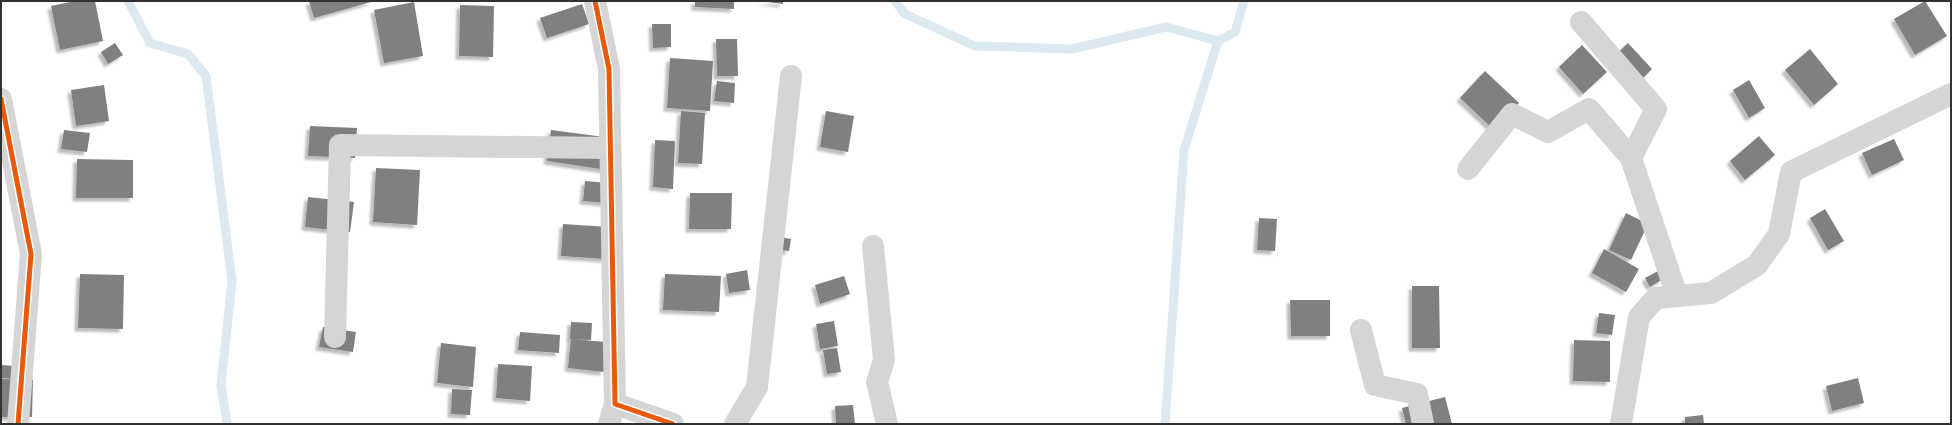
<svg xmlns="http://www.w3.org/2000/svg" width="1952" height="425" viewBox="0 0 1952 425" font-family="'PT Sans Narrow',sans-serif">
<defs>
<filter id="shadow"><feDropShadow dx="-3.5" dy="3.5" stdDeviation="1" flood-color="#0004"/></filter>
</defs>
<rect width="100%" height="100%" fill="#fff"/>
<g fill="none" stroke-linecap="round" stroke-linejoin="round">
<path stroke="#dde9f1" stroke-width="9" d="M128,1L150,43L188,54L206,76L232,281L221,385L227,424
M895,1L905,14L975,46L1072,49L1166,27L1218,41L1235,32L1244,1
M1165,424L1184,150L1218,41"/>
</g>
<path fill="#808080" filter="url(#shadow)" d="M75,1H95L103,41L60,50L51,6Z
M309,1H371V2L314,18Z
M695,1H734V9L695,7Z
M760,1H783V4Z
M1925,1L1947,36L1915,55L1894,19Z
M414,2L423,56L384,63L374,10Z
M582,4L589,24L547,38L540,18Z
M460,5L494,6L493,57L459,56Z
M652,24H671V47L653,48Z
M716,39H737L738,76H717Z
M115,43L123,55L108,64L101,52Z
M1628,43L1652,69L1636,85L1611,59Z
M1582,45L1607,72L1583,94L1559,67Z
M1810,49L1838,84L1814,105L1785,70Z
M670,58L713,61L710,111L667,108Z
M1485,71L1519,103L1494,130L1460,98Z
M1749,80L1765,108L1749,118L1733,90Z
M717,81L735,83L734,103L714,101Z
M104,85L109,121L76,126L71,90Z
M681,111L705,113L702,164L678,163Z
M826,111L854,116L848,152L820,147Z
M310,126L357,128L355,158L308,156Z
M64,130L90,133L87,152L61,149Z
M551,130L612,138L607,170L547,161Z
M1759,136L1775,155L1745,180L1730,161Z
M1894,139L1904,160L1872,175L1862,153Z
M655,140L675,141L673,189L653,187Z
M77,159L133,160V198H76Z
M376,168L420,170L417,225L373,222Z
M585,181L609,183L607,203L583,201Z
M690,193H732L731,229H689Z
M308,197L354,202L350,232L305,227Z
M1825,209L1844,241L1828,250L1810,218Z
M1626,213L1648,224L1631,260L1609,250Z
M1259,218L1277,219L1275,251L1257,250Z
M563,224L609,227L606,259L561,256Z
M776,236L791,239L789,251L774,249Z
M1604,249L1639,269L1626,292L1592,273Z
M747,270L750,290L729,293L726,274Z
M1658,271L1663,279L1650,287L1645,278Z
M80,274L124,275L123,329L78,328Z
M665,274L721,276L719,312L663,310Z
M844,276L850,294L820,304L815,285Z
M1412,286H1439L1440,348H1412Z
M1290,300H1330V336H1291Z
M1599,313L1615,315L1612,335L1596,333Z
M834,321L838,346L820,349L816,324Z
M571,322L592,323L591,340L570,339Z
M323,327L356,332L353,352L319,347Z
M520,332L560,335L559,353L518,350Z
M571,339L606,342L604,372L568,368Z
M1574,340L1610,341V382L1573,381Z
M441,343L476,347L473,387L437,383Z
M837,348L841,372L827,374L823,350Z
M498,364L532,366L530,401L496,398Z
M1,365L16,366L14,379L1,378Z
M1858,378L1864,403L1832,411L1826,386Z
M1,379L33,380L32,417H1Z
M452,389L472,390L470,415L451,414Z
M1445,397L1452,424H1406L1402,408Z
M853,405L855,424H836L835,406Z
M1703,415L1704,424H1685V417Z"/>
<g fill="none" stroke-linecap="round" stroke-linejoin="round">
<path stroke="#d5d5d5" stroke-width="22" d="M595,1L609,69L615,404L673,424
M1581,22L1656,109L1631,158L1677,296
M1,99L31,254L18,424
M1468,169L1512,114L1548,132L1589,109L1631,158
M873,246L884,360L877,382L887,424
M1361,330L1375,385L1417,394L1423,424
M335,337L340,145L610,148
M609,424L615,404
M735,424L757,387L791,76
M1621,424L1639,317L1656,298L1711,293L1757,265L1779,234L1791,172L1951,94"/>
<g stroke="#fff" stroke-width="8">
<path id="cycleway" d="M595,1L609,69L615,404L673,424
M1,99L31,254L18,424"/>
</g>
<use href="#cycleway" stroke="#e8590c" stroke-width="5"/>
</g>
<rect width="1952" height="425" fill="none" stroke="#313131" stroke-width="4"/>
</svg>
